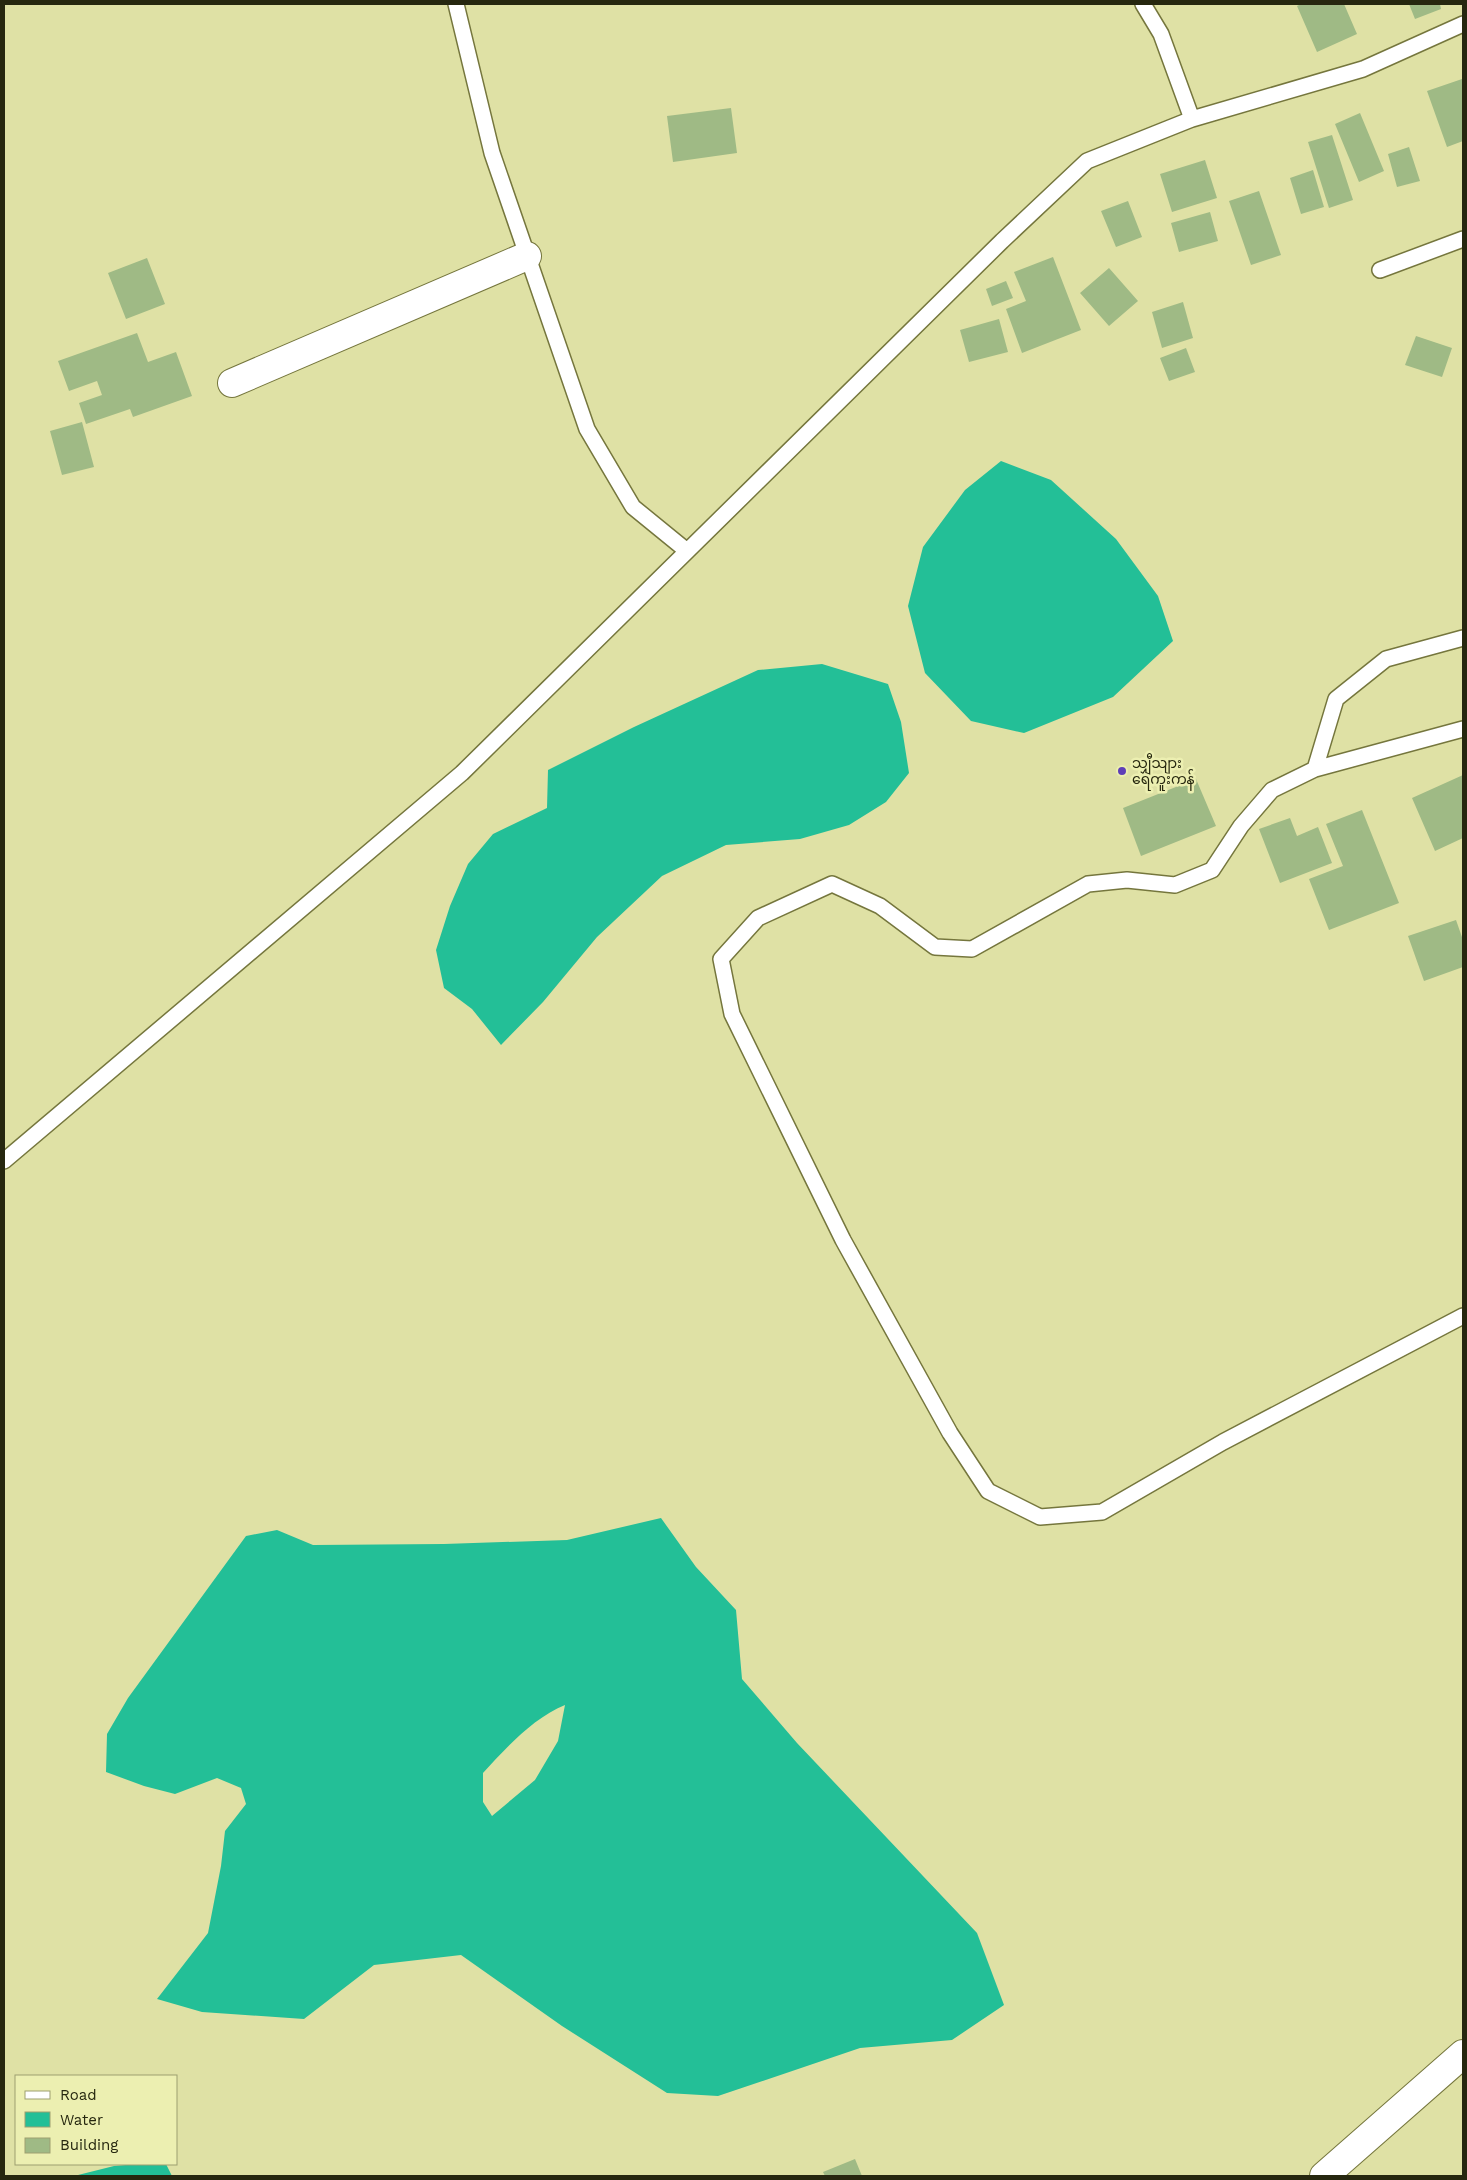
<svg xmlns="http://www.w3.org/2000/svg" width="1467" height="2180" viewBox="0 0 1467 2180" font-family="'Work Sans','Noto Sans Myanmar',sans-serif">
<rect width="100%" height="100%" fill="#dfe1a5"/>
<path fill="#23bf97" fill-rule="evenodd" d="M1001,461L1051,480L1116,539L1158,596L1173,641L1113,697L1024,733L971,721L925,673L908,606L923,547L965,490Z
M822,664L888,684L901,722L909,773L886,802L849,825L800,839L726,845L662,876L597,937L543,1002L501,1045L472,1009L444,988L436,950L450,906L468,864L493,834L547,808L548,770L634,727L758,670Z
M661,1518L696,1567L736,1610L742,1679L797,1743L977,1933L1004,2005L952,2040L860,2048L718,2096L667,2093L562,2026L461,1955L374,1965L304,2019L202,2012L157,1999L208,1933L221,1866L225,1831L246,1804L241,1788L217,1778L175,1794L144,1786L106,1772L107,1734L128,1698L246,1536L277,1530L313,1545L444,1544L567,1540ZM565,1705L558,1741L535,1780L492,1816L483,1802V1773C506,1748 533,1718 565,1705Z
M137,2164H166L172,2176H74L114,2166Z"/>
<path fill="#9fba85" d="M1301,4H1344L1357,34L1317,52L1297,6Z
M1409,4H1440L1441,9L1415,19Z
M1462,79L1463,141L1447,147L1427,91Z
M731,108L737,153L673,162L667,116Z
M1360,113L1384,171L1359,182L1335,124Z
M1332,135L1353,200L1329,208L1308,142Z
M1409,147L1420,181L1397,187L1388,154Z
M1205,160L1217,198L1172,212L1160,174Z
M1313,170L1324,207L1301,214L1290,178Z
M1259,191L1281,255L1251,265L1229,201Z
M1128,201L1142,237L1116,247L1101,211Z
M1210,212L1218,241L1179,252L1171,223Z
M1053,257L1081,330L1022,353L1006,309L1026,301L1014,272Z
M147,258L165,304L126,319L108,273Z
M1109,268L1138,301L1109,326L1080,293Z
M1006,281L1013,298L992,306L986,289Z
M1183,302L1193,338L1162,348L1152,312Z
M999,319L1008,352L969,362L960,330Z
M137,333L148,362L176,352L192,396L133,417L130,409L86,424L79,403L102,395L97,381L69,391L58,361Z
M1416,336L1452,348L1442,377L1405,365Z
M1186,348L1195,372L1169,381L1160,358Z
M82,422L94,467L62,475L50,431Z
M1463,775V838L1435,851L1412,798Z
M1196,779L1216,826L1141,856L1123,808Z
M1362,810L1399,903L1329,930L1309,879L1343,866L1326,824Z
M1290,818L1297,836L1318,827L1332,863L1280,883L1259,829Z
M1456,920L1463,940V967L1424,981L1408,936Z
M855,2159L862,2176H825L823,2172Z"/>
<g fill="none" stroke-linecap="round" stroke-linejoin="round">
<g stroke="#75763d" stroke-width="18">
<path id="lane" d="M456,4L492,153L587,429L633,507L687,551
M1143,4L1161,34L1192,119
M1380,270L1463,239
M1463,729L1315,769L1272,790L1241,826L1212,870L1175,885L1127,880L1088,884L972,949L935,947L880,906L832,884L758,918L721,959L732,1014L843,1240L950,1433L988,1491L1040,1517L1102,1512L1223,1442L1463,1316
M1315,769L1336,699L1386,659L1463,638
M4,1161L462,773L1002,241L1087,161L1192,119L1363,69L1463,24"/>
</g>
<g stroke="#75763d" stroke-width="30">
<path id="street" d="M232,383L527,256
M1324,2176L1463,2054"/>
</g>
<use href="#lane" stroke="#fff" stroke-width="15"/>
<use href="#street" stroke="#fff" stroke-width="28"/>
</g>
<circle fill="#5e3eb7" stroke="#ecefb1" stroke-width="2" cx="1122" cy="771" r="5"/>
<g text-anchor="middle" stroke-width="5" stroke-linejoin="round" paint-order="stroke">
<g font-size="14" fill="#26270f" stroke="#ecefb1" text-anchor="start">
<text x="1132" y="768">သျှီသျား<tspan x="1132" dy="16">ရေကူးကန်</tspan></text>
</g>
</g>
<rect width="1467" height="2180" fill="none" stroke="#26270f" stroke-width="10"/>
<rect x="15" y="2075" width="162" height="90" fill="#ecefb1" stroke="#9d9f70"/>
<rect x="25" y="2091" width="25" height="8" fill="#ffffff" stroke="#9d9f70"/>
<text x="60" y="2100" font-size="15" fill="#26270f">Road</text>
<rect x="25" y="2112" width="25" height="15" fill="#23bf97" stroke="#9d9f70"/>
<text x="60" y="2125" font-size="15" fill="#26270f">Water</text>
<rect x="25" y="2138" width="25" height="15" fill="#9fba85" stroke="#9d9f70"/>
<text x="60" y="2150" font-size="15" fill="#26270f">Building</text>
</svg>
